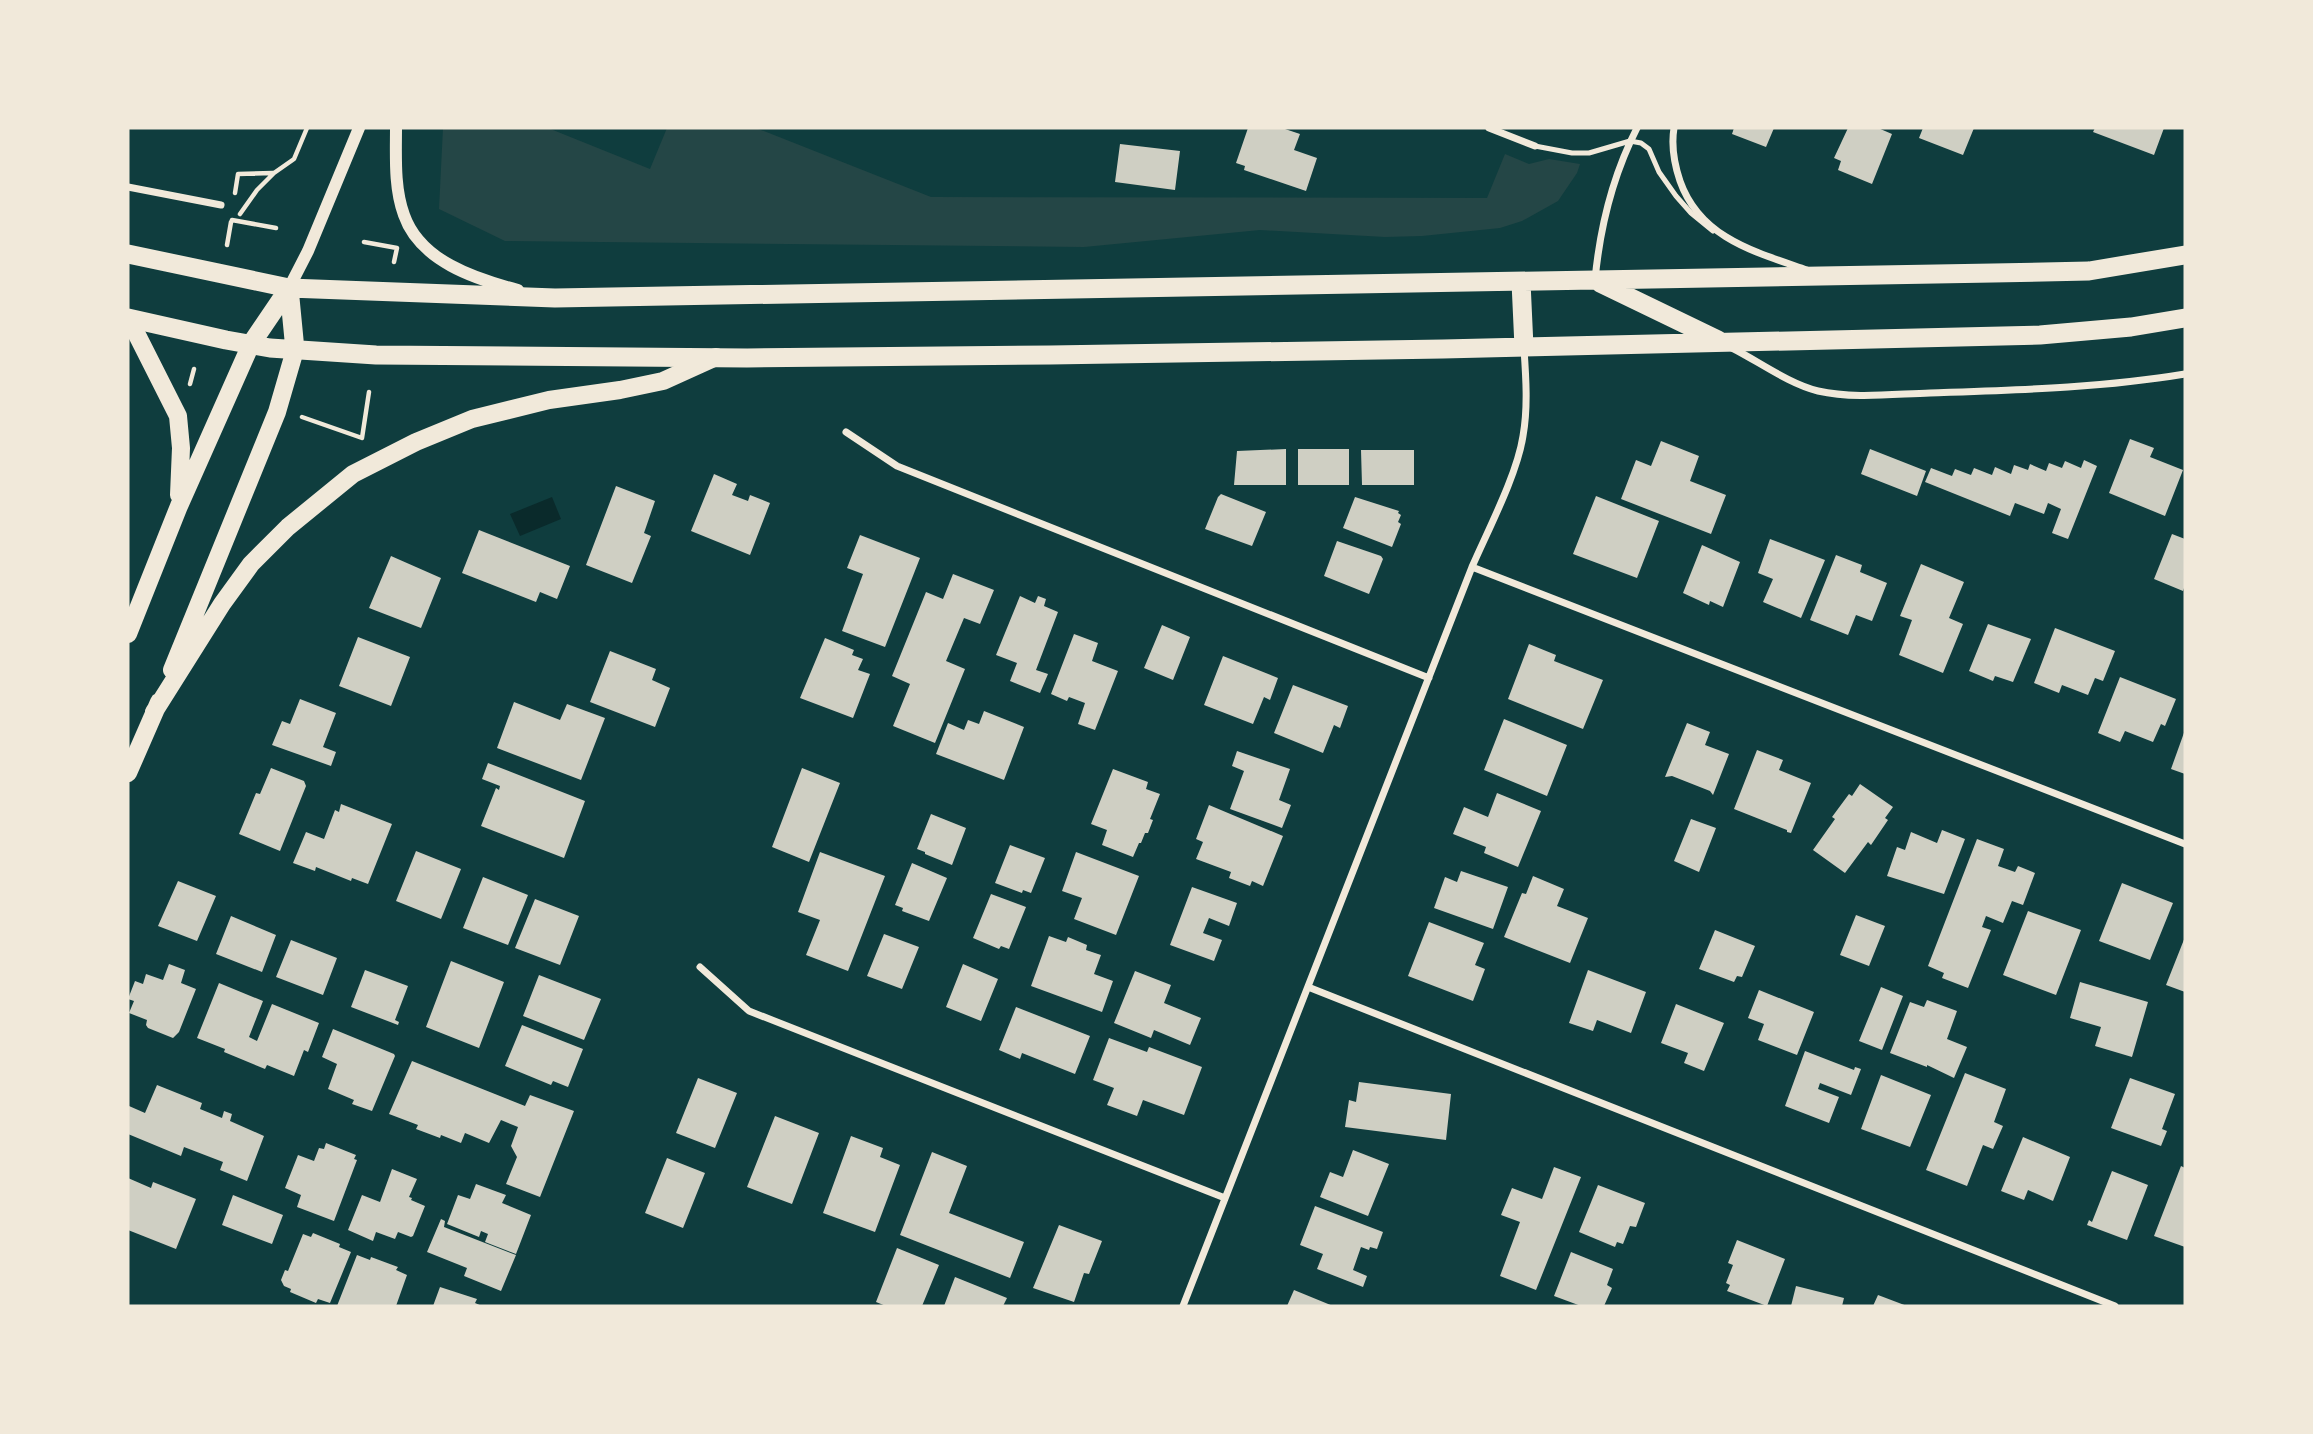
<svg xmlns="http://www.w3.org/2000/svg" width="2313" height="1434" viewBox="0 0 2313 1434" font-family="'PT Sans Narrow',sans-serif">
<rect width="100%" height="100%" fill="#0f3d3e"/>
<path fill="#244646" d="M443,128H548L650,169L667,128H756L931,197L1487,198L1505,154L1529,164L1549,159L1580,164L1577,173L1558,201L1522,221L1500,228L1422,236L1385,237L1260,230L1084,247L505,241L439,209Z"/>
<path fill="#0a2a2b" d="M552,497L561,519L520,536L510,514Z"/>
<path fill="#cfcfc3" d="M1248,128H1282L1300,134L1294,150L1317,158L1306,191L1244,170L1245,166L1236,163Z
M1734,128H1774L1766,147L1732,134Z
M1848,128H1878L1892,134L1872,184L1838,170L1841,161L1834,158Z
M1923,128H1974L1963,155L1919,138Z
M2095,128H2164L2154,155L2093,132Z
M1120,144L1180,151L1175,190L1115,182Z
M2130,439L2154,448L2150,457L2183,470L2165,516L2109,493Z
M1661,441L1699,456L1690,481L1726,495L1711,534L1621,499L1636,460L1651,466Z
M1286,449V485H1234L1237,451Z
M1298,449H1349V485H1298Z
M1870,449L1926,471L1917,496L1861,474Z
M1361,450H1414V485H1362Z
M2084,460L2097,466L2068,539L2052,533L2061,509L2048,503L2044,514L2015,503L2010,516L1925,482L1931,468L1952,476L1955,469L1971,475L1974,468L1992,475L1995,467L2011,474L2014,465L2028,470L2030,464L2046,471L2049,463L2062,468L2065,461L2081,468Z
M714,474L737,484L732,495L748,501L750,495L770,503L750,555L691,531Z
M616,486L655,501L644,533L651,536L632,583L586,565Z
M1221,494L1266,512L1252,546L1205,529L1218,497Z
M1596,496L1659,521L1637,578L1573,554Z
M1355,497L1399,511L1398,513L1401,515L1398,522L1401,524L1392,547L1343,528Z
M479,530L570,566L557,599L540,592L536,602L462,573Z
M2172,534L2185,539V585L2183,591L2154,579Z
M860,535L920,558L885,647L842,631L863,574L847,568Z
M1770,539L1825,560L1801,618L1763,602L1773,579L1758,573Z
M1337,541L1381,556L1383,559L1369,594L1324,576Z
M1702,545L1740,562L1723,607L1710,601L1709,605L1683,593Z
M1836,555L1862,565L1860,572L1887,583L1872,621L1856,615L1848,635L1810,620Z
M391,556L441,578L421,628L369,608Z
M1921,564L1964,582L1949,618L1963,624L1943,673L1899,655L1912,620L1900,616Z
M953,574L994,590L980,624L964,618L946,661L965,669L935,743L893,726L910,684L892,676L926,592L943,599Z
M1020,596L1035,603L1038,596L1046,599L1044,606L1058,612L1036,670L1048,674L1040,693L1010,681L1017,663L996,655Z
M1988,624L2031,639L2013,682L1995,676L1993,681L1969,671Z
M1162,625L1190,637L1173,680L1144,668Z
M2055,628L2115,651L2103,681L2095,678L2088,695L2062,685L2059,693L2034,683Z
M1074,634L1098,643L1092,661L1118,671L1095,730L1078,724L1085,703L1069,697L1067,701L1051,694Z
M358,637L410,657L391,706L339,686Z
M825,638L854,650L852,655L863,659L858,670L870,674L853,718L800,698Z
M1529,644L1556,655L1554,661L1603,680L1583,729L1508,699Z
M610,651L656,669L652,680L670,688L655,727L590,702Z
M1223,656L1278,678L1270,700L1264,697L1253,724L1204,705Z
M2120,677L2176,699L2165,726L2161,724L2153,742L2125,731L2120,742L2098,733Z
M1293,685L1348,706L1340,728L1334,725L1323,753L1274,733Z
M300,699L336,713L323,747L336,752L331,766L272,745L282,721L290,724Z
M514,702L560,720L567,704L605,718L581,780L497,748Z
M984,711L1024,727L1004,780L936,754L948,723L964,730L968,720L979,724Z
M1504,719L1567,745L1547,796L1484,770Z
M1687,723L1710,732L1705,745L1729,754L1713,795L1710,791L1672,776L1665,777Z
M2185,730V774L2171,769Z
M1757,750L1783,760L1779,770L1811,783L1791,833L1787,832V830L1734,809Z
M1237,751L1290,769L1279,800L1291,805L1282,828L1230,809L1244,771L1232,766Z
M488,763L585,801L564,858L481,826L496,788L499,790L500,786L482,779Z
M271,768L304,781L306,786L280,851L239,834L256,793L260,794Z
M802,768L840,783L809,862L772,847Z
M1113,769L1148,782L1146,789L1160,794L1150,819L1153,820L1148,833H1145L1141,843H1139L1133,857L1102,845L1107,830L1091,824Z
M1860,784L1893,807L1885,818L1888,820L1871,845L1868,842L1845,873L1813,850L1835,819L1832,817L1849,794L1852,796Z
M1497,793L1541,811L1518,867L1484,853L1486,847L1453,834L1464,807L1488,817Z
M341,804L392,824L368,884L352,878L351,881L316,867L315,871L293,863L306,832L324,839L335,810L339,812Z
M1209,805L1283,836L1263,886L1252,881L1250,886L1229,878L1231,872L1196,859L1203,842L1196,839Z
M931,814L966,828L952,865L925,854V852L917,849Z
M1691,819L1716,828L1699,872L1674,861Z
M1942,830L1965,839L1944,894L1887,876L1897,847L1905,850L1911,832L1937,843Z
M1977,839L2004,849L1998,866L2015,872L2018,866L2035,873L2023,905L2012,901L2003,923L1986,916L1982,927L1991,930L1968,988L1942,978L1944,973L1928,966Z
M1010,845L1045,858L1031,893L1023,890L1022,893L995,883Z
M416,851L461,869L441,919L396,901Z
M820,852L885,876L848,971L806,955L820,920L798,912Z
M1076,852L1139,876L1116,935L1074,919L1082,898L1062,891Z
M912,863L947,878L929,921L902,911L903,908L895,905Z
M1461,871L1508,887L1493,929L1434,908L1445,877L1457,882Z
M1533,876L1564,889L1557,906L1588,918L1570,963L1504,937L1522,893L1526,894Z
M483,877L528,895L508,945L463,928Z
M178,881L216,896L197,941L158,926Z
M2122,883L2173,903L2150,960L2099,941Z
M1192,887L1237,903L1229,926L1209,918L1203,933L1222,940L1214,961L1170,945Z
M991,894L1026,907L1009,949L1001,946L999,949L973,938Z
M535,899L579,916L560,965L515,948Z
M2028,911L2081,930L2056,995L2003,975Z
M1856,915L1885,926L1869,966L1840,955Z
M231,916L276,935L262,972L216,954Z
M1429,922L1484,943L1475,965L1485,969L1473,1001L1408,976Z
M1715,930L1755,946L1742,977L1737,976L1734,982L1699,969Z
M884,934L919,947L902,989L867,976Z
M1049,936L1066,942L1068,937L1087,945L1086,950L1101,955L1094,974L1113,981L1102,1012L1031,986Z
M2185,937V992L2166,985Z
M291,940L337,958L323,995L276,977Z
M451,961L504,982L479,1048L426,1027Z
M169,964L185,970L181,983L196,989L179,1032L173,1038L148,1028L146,1025L147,1020L129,1013L134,1001L128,999L135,981L143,984L146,974L163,980Z
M963,964L998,979L981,1021L946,1007Z
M365,970L408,986L395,1020L399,1022L398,1025L351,1007Z
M1588,970L1646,992L1631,1033L1597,1020L1593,1031L1569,1023Z
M1135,971L1171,985L1164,1003L1201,1018L1190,1045L1154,1030L1151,1038L1114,1023Z
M539,975L601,999L584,1040L523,1016Z
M2080,982L2148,1002L2132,1057L2095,1046L2101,1027L2070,1018Z
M219,983L263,1001L249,1037L257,1041L272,1004L319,1023L308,1052L304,1050L294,1076L267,1065L265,1069L224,1052L225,1049L197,1038Z
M1881,987L1903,996L1882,1050L1859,1041Z
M1759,990L1814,1012L1797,1055L1758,1040L1764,1024L1748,1018Z
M1927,1000L1957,1011L1947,1039L1967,1047L1954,1078L1927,1065V1067L1890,1053L1910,1002L1924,1007Z
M1676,1004L1724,1023L1704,1071L1684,1063L1688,1053L1661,1043Z
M1016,1007L1090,1036L1075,1074L1022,1053L1020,1059L999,1050Z
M522,1025L583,1049L568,1087L553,1081L551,1085L505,1066Z
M333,1029L394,1054L395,1056L372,1111L352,1104L354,1100L328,1089L337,1064L322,1057Z
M1109,1038L1147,1052L1149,1047L1202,1067L1184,1115L1143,1100L1137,1116L1107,1105L1114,1088L1093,1080Z
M1805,1051L1854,1070L1855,1067L1861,1069L1851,1095L1820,1083L1818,1089L1839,1097L1829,1123L1785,1106Z
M412,1061L525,1106L530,1095L574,1111L540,1197L506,1184L517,1157L511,1146L518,1127L501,1120L489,1143L465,1133L461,1143L441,1135L440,1138L416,1129L418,1125L389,1114Z
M1965,1073L2006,1089L1994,1122L2003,1126L1993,1149L1983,1145L1967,1186L1926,1170Z
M1881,1075L1931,1095L1910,1147L1861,1129Z
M698,1078L737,1093L715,1148L676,1133Z
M2130,1078L2175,1094L2162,1129L2167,1131L2161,1146L2111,1128Z
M1359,1082L1451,1094L1446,1140L1345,1127L1349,1100L1356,1102Z
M157,1085L202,1103L200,1109L222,1118L224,1111L232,1114L230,1121L264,1136L247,1181L220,1170L223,1162L184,1147L181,1156L128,1134L129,1106L145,1113Z
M775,1116L819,1133L792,1204L747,1187Z
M851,1136L883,1148L880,1157L900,1165L875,1232L823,1213Z
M2023,1137L2070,1157L2053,1201L2028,1190L2024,1200L2001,1191Z
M326,1143L356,1155L354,1159L357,1160L334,1221L297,1207L301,1195L285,1188L298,1155L314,1161L319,1148L324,1149Z
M1353,1150L1389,1164L1368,1216L1320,1197L1330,1172L1343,1177Z
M932,1152L967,1166L949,1213L1024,1242L1010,1278L900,1235Z
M667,1158L705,1173L683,1228L645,1213Z
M2181,1166L2185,1168V1247L2154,1236Z
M1554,1167L1581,1177L1536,1290L1500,1276L1520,1222L1501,1215L1512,1188L1542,1199Z
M392,1169L417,1179L409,1197L412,1198L411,1200L425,1206L413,1236L411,1237L398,1232L395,1239L376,1232L373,1241L348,1230L362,1195L380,1202Z
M2112,1171L2148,1185L2127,1240L2087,1225L2089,1220L2092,1222Z
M128,1178L151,1188L153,1182L196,1199L176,1249L128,1230Z
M476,1184L506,1195L502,1203L531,1215L516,1254L485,1242L488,1234L481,1231L479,1237L447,1224L458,1195L470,1199Z
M1598,1185L1645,1203L1636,1227L1630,1226L1623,1244L1617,1242L1615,1247L1579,1232Z
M233,1195L283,1215L272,1244L222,1225Z
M1315,1206L1383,1232L1377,1249L1370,1247L1369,1250L1361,1247L1353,1270L1367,1276L1363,1287L1317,1269L1323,1254L1300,1245Z
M441,1219L445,1221L444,1227L516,1255L501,1291L464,1276L467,1268L427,1252Z
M1059,1225L1102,1241L1089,1274L1084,1273L1074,1302L1033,1288Z
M313,1233L340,1244L339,1247L351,1252L330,1303L318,1299L316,1303L290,1292L291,1289L284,1286L281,1280L285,1270L288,1271L303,1234L311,1237Z
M1737,1240L1785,1259L1767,1306L1727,1291L1730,1285L1726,1283L1733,1265L1728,1263Z
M897,1248L939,1265L922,1306H886L876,1302Z
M1571,1252L1613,1269L1607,1285L1612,1288L1604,1306H1581L1554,1296Z
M357,1255L370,1260L371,1257L398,1267L396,1270L407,1275L396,1306H337Z
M955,1277L1007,1298L1003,1306H944Z
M1796,1286L1844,1298L1842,1306H1791Z
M440,1287L477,1299L475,1303L482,1306H433Z
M1294,1290L1333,1306H1287Z
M1878,1295L1907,1306H1873Z"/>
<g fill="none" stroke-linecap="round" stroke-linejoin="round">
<path stroke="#f1e9da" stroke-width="4.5" d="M235,193L238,174L273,173
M240,214L257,190L274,173L294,159L307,128
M232,220L276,228
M364,242L397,248L394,262
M227,245L231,222
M190,384L194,369
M302,417L362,438L369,392"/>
<path stroke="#f1e9da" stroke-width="5" d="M1535,146L1572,153H1589L1630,141L1641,143L1649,149L1659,172L1676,196L1691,213L1713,231"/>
<path stroke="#f1e9da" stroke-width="7" d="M1489,128L1535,146
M1674,128C1671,146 1674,163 1680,181C1700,238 1755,252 1807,270
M128,187L221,205
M1595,280C1600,227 1613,175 1637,128
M1732,348C1758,361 1789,384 1818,391C1853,399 1894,394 1930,393C2015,390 2101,388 2185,374
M846,432L897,466L1429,678
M1472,567L2185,844
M700,967L749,1011L1225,1198
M1308,987L2115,1306
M1183,1306L1472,567C1488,530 1517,475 1523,436C1528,408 1526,378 1524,349"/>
<path stroke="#f1e9da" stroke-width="12" d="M396,128C396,156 394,188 404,215C420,261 475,279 518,290
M289,288L308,251L359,128"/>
<path stroke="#f1e9da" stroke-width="18" d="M129,319L178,416L181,448L179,495
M128,634L179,506L251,344
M172,670L277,412L295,350
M154,712L222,604L251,564L288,527L353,474L416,442L472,419L549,400L620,390L663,381L716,357
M128,773L159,702"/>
<path stroke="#f1e9da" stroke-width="19" d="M128,254L289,288L555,298L1993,273L2089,271L2185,255
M1521,282L1524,347
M1600,283L1718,340
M289,288L295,350
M128,318L226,340L270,348L376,355L747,358L1050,355L1443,349L2040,335L2131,327L2185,318
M251,344L289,288"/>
</g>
<rect width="2313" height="1434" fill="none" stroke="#f1e9da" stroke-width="259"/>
</svg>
